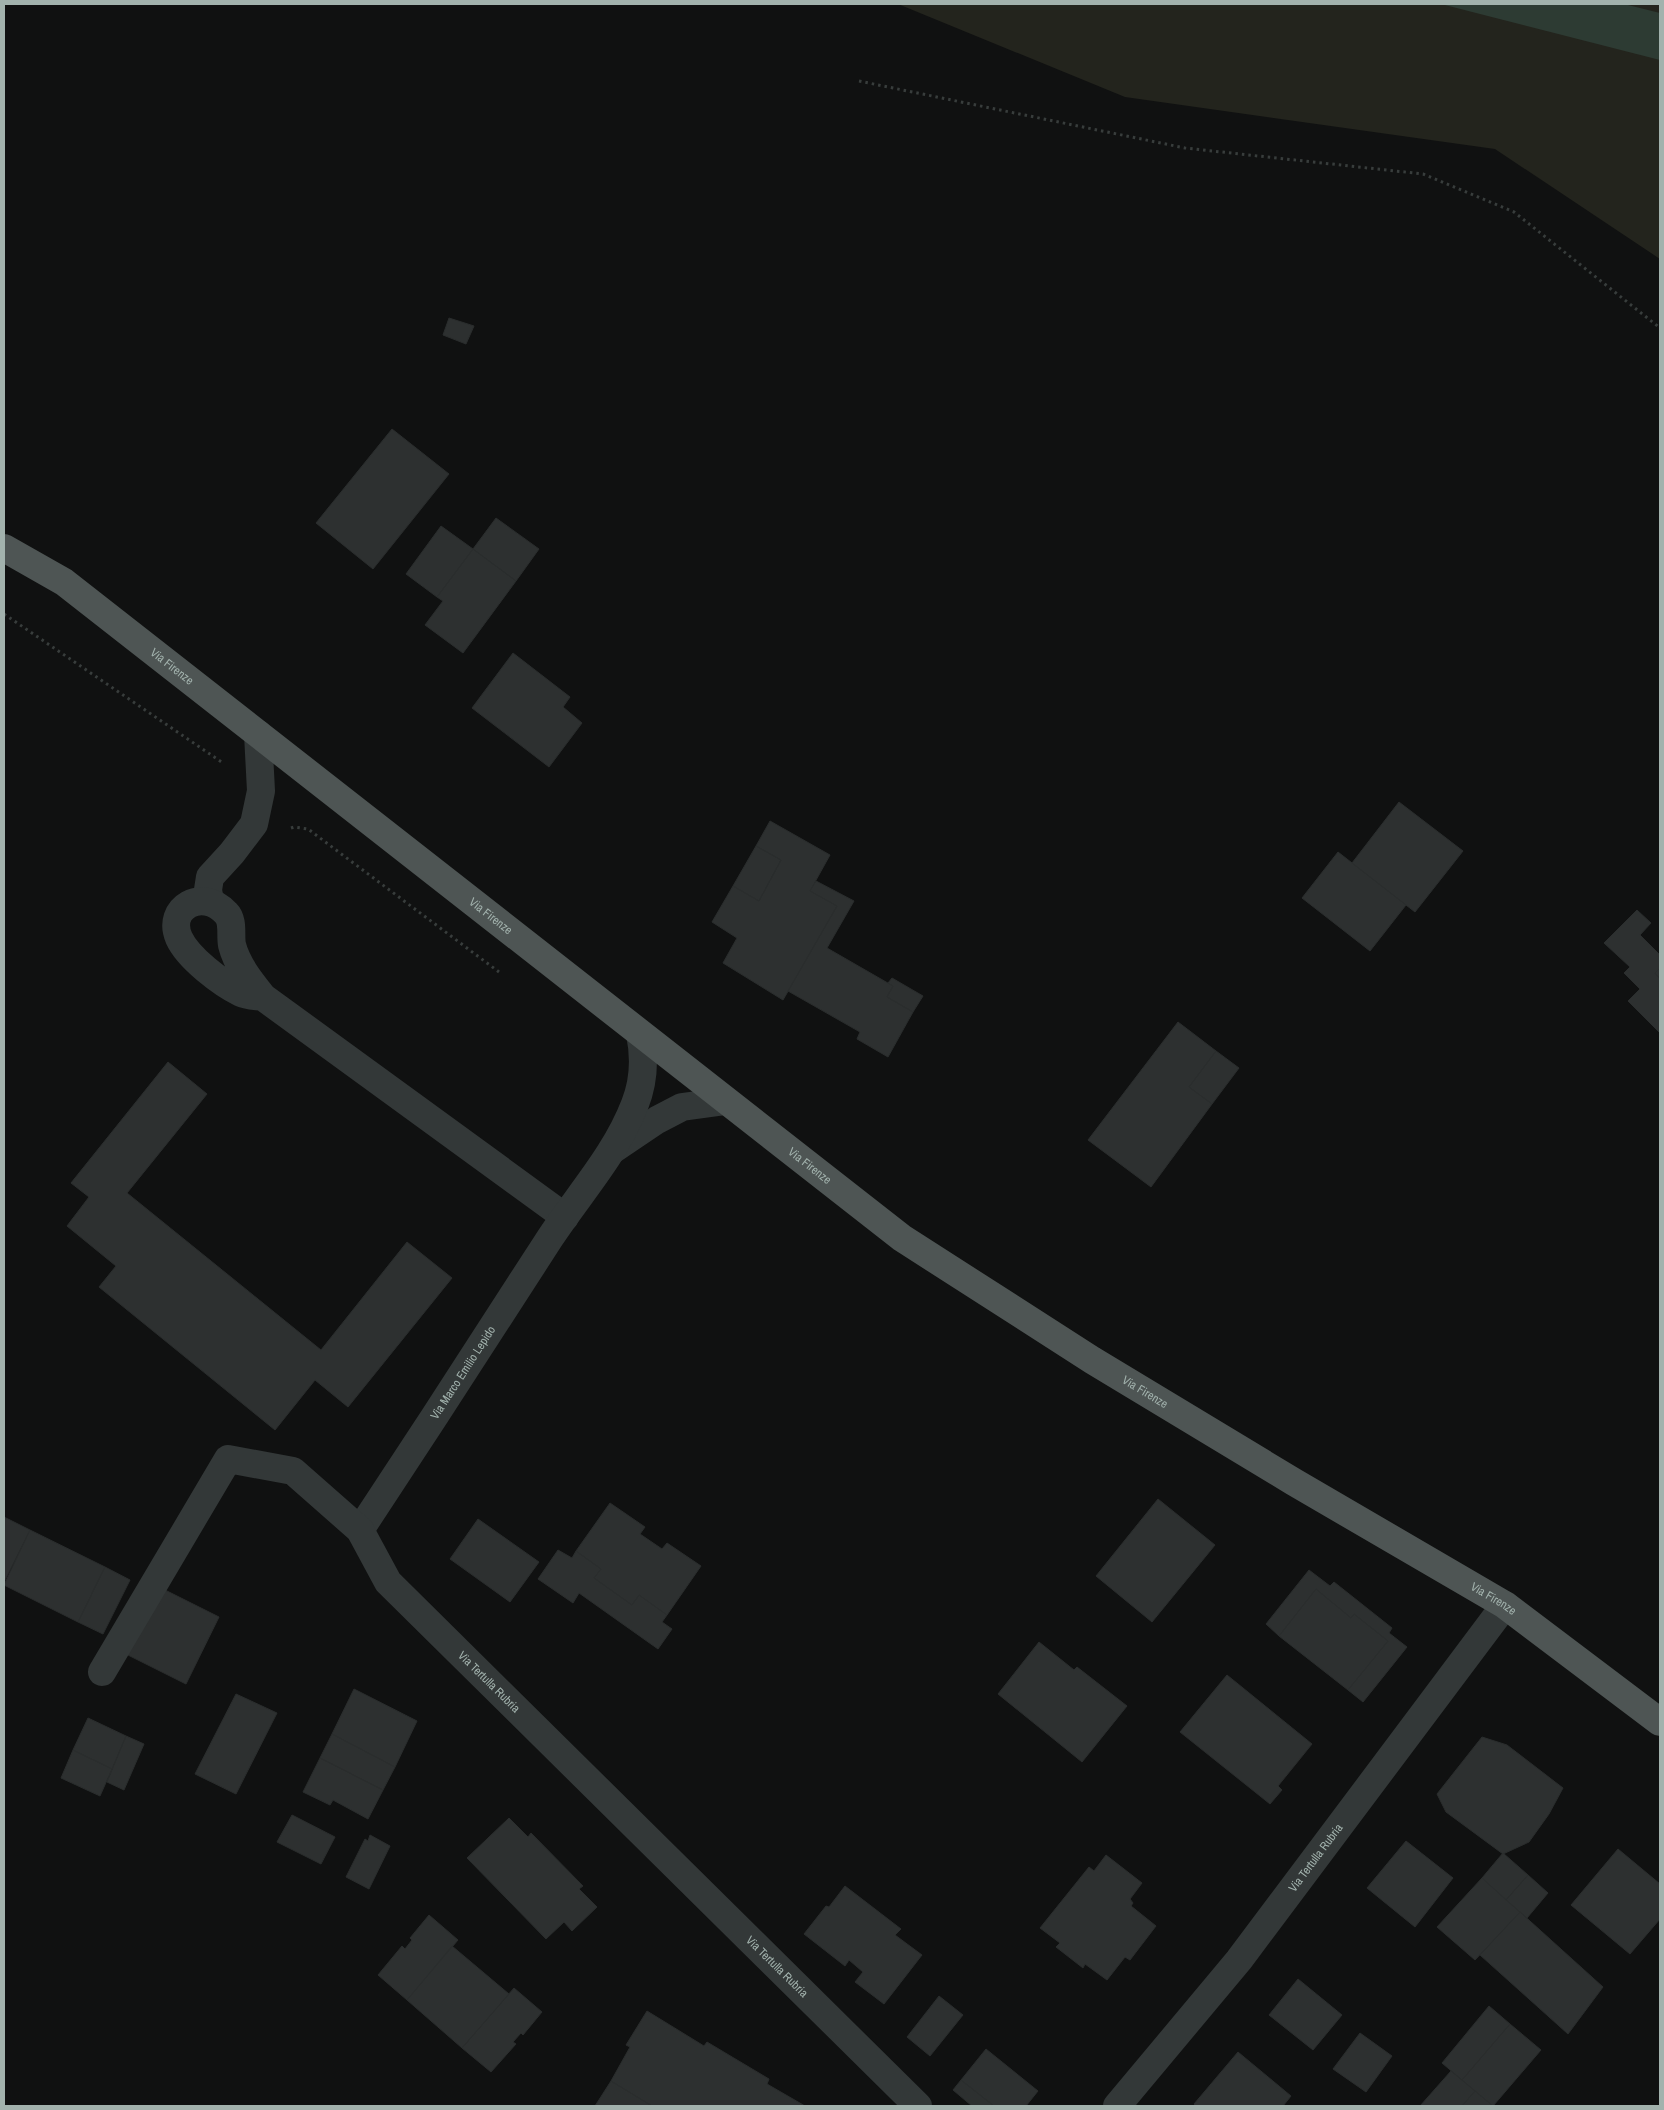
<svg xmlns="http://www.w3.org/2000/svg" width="1664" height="2110" viewBox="0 0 1664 2110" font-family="'Archivo Narrow',sans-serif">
<rect width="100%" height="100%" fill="#101111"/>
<path fill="#23241d" d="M898,4H1660V259L1495,149L1125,97Z"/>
<path fill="#2d3b33" d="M1441,4H1624L1660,13V60Z"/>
<path fill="#2d3030" stroke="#2a2d2d" d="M449,318L474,326L466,344L443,335Z
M392,429L449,474L373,569L316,523Z
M496,518L539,549L516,581L473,549Z
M441,526L473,549L437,597L406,574Z
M473,549L516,581L463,653L425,625L443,601L437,597Z
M513,653L570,697L563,707L582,723L549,767L472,708Z
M1399,802L1463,851L1415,912L1352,863Z
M770,821L830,855L810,891L837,906L783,1000L723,963L737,938L712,922L733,886L759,901L781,860L756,846Z
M756,846L781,860L759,901L733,886Z
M1338,852L1406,905L1370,951L1302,898Z
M816,881L854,901L827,948L893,986L887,997L913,1012L888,1057L857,1039L860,1032L788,991L837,906L810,891Z
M1637,910L1651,923L1640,935L1660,955V968L1655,973L1660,979V1033L1628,1001L1640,989L1624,973L1630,967L1604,943Z
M1660,968V979L1655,973Z
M892,978L923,996L913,1012L887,997L893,986L888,983Z
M1178,1022L1216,1051L1189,1087L1212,1104L1151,1187L1088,1140Z
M1216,1051L1239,1068L1212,1104L1189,1087Z
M168,1062L207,1094L127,1193L321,1350L407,1242L452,1278L348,1407L315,1380L275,1430L99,1287L116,1266L67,1226L89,1197L71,1183Z
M1158,1499L1215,1545L1152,1622L1096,1576Z
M610,1503L645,1527L640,1534L662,1549L667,1543L701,1566L667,1615L639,1595L632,1605L594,1578L601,1569L576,1551Z
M4,1517L30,1530L4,1582Z
M478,1519L539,1562L510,1602L450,1559Z
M30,1530L105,1567L78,1622L4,1585Z
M558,1550L572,1558L576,1551L601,1569L594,1578L632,1605L639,1595L667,1615L662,1622L672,1629L658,1649L579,1593L573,1603L538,1579Z
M105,1567L130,1580L103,1634L78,1622Z
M1309,1570L1330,1586L1334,1582L1392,1628L1389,1633L1407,1647L1363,1702L1348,1690L1388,1641L1354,1614L1351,1618L1316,1589L1279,1636L1266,1624Z
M157,1586L219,1617L186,1684L124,1653Z
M1316,1589L1351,1618L1354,1614L1388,1641L1348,1690L1279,1636Z
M1039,1642L1074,1670L1077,1667L1127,1706L1082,1762L998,1694Z
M1227,1675L1312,1744L1278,1786L1282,1790L1270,1804L1180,1732Z
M354,1689L417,1721L395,1767L332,1734Z
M236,1694L277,1713L236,1794L195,1774Z
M88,1718L126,1736L112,1769L73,1750Z
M332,1734L395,1767L383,1790L320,1758Z
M126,1736L144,1744L124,1790L107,1782Z
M1482,1737L1507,1745L1563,1788L1549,1814L1529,1842L1503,1854L1446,1812L1437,1794Z
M73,1750L112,1769L100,1796L61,1778Z
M320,1758L383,1790L368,1819L333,1800L330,1805L303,1792Z
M292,1815L335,1837L321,1864L277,1842Z
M509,1818L528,1837L531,1833L583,1886L579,1889L597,1907L572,1931L564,1922L546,1939L467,1858Z
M370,1835L390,1846L369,1889L346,1877L365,1839L368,1841Z
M1406,1841L1453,1878L1415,1927L1367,1888Z
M1618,1849L1660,1884V1919L1630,1954L1571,1905Z
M1503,1853L1528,1875L1506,1900L1482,1878Z
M1106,1855L1142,1883L1130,1899L1133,1903L1131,1906L1156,1926L1130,1960L1125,1957L1107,1980L1085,1964L1083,1968L1056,1947L1060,1943L1040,1928L1089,1867L1094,1871Z
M1528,1875L1548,1893L1527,1918L1506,1900Z
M1482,1878L1520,1912L1475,1960L1437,1927Z
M845,1886L901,1929L895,1935L922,1955L884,2004L855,1982L863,1972L849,1960L845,1966L804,1934L826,1906L829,1907Z
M1520,1912L1603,1987L1568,2034L1480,1955Z
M429,1915L458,1940L407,2000L378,1975L402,1946L405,1949L412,1940L410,1938Z
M452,1946L509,1994L462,2048L407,2000Z
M1298,1979L1342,2015L1313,2050L1269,2015Z
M514,1988L542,2012L523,2035L521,2033L513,2042L516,2044L491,2072L462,2048Z
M939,1996L963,2015L930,2056L907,2037Z
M1489,2006L1510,2024L1462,2080L1442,2063Z
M647,2011L704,2046L707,2042L769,2079L767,2084L805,2106H652L611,2081L630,2047L626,2045Z
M1510,2024L1541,2050L1493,2106L1462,2080Z
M1360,2033L1392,2056L1366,2092L1333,2069Z
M986,2049L1038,2091L1026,2106H994L961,2080Z
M1238,2052L1291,2096L1283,2106H1196L1194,2104Z
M1451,2071L1475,2091L1462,2106H1420Z
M961,2080L994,2106H972L953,2090Z
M611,2081L652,2106H595Z
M1475,2091L1493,2106H1462Z"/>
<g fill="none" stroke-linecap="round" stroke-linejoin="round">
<path stroke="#383d3c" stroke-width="3" stroke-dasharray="2.5 4" stroke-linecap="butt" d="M859,81L1185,148L1423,174L1514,212L1660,328
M4,614L223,763
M291,828L294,827L308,829L499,972"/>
<g stroke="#333838" stroke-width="28">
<path d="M210,901L208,890L210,877L232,853L254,824L261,791L258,734"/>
<path d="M263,997C256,996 247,996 241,993C221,983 188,958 179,938C166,908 202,887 226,913C234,921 230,935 232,945C237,965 251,982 263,997L565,1217"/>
<path d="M614,1149L657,1120L682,1107L726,1101"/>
<path id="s1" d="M360,1530C424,1433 487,1336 550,1238C579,1194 616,1154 635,1104C644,1081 645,1058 640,1034"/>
<path id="s2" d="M102,1672L228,1459L293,1471L360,1530L388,1582L918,2106"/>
<path id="s3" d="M1117,2106L1239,1960L1505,1605"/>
</g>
<path stroke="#4e5554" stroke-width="28" id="s4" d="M4,548L64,582L902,1238L1092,1360L1294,1482L1505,1605L1660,1722"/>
</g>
<g text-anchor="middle" stroke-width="5" stroke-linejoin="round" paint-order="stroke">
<g font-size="12" fill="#a2b2ad" stroke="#0b0c0c">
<text dy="4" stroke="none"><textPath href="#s4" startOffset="206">Via Firenze</textPath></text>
<text dy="4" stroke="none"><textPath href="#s4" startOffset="611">Via Firenze</textPath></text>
<text dy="4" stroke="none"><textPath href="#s4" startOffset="1016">Via Firenze</textPath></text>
<text dy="4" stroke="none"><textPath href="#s1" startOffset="188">Via Marco Emilio Lepido</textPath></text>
<text dy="4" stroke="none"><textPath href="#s4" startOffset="1421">Via Firenze</textPath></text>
<text dy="4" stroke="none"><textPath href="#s4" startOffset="1826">Via Firenze</textPath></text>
<text dy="4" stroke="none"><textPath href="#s2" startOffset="604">Via Tertulla Rubria</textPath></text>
<text dy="4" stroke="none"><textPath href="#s3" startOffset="318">Via Tertulla Rubria</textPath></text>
<text dy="4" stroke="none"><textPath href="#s2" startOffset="1009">Via Tertulla Rubria</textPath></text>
</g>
</g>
<rect width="1664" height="2110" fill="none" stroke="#a2b2ad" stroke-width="10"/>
</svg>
